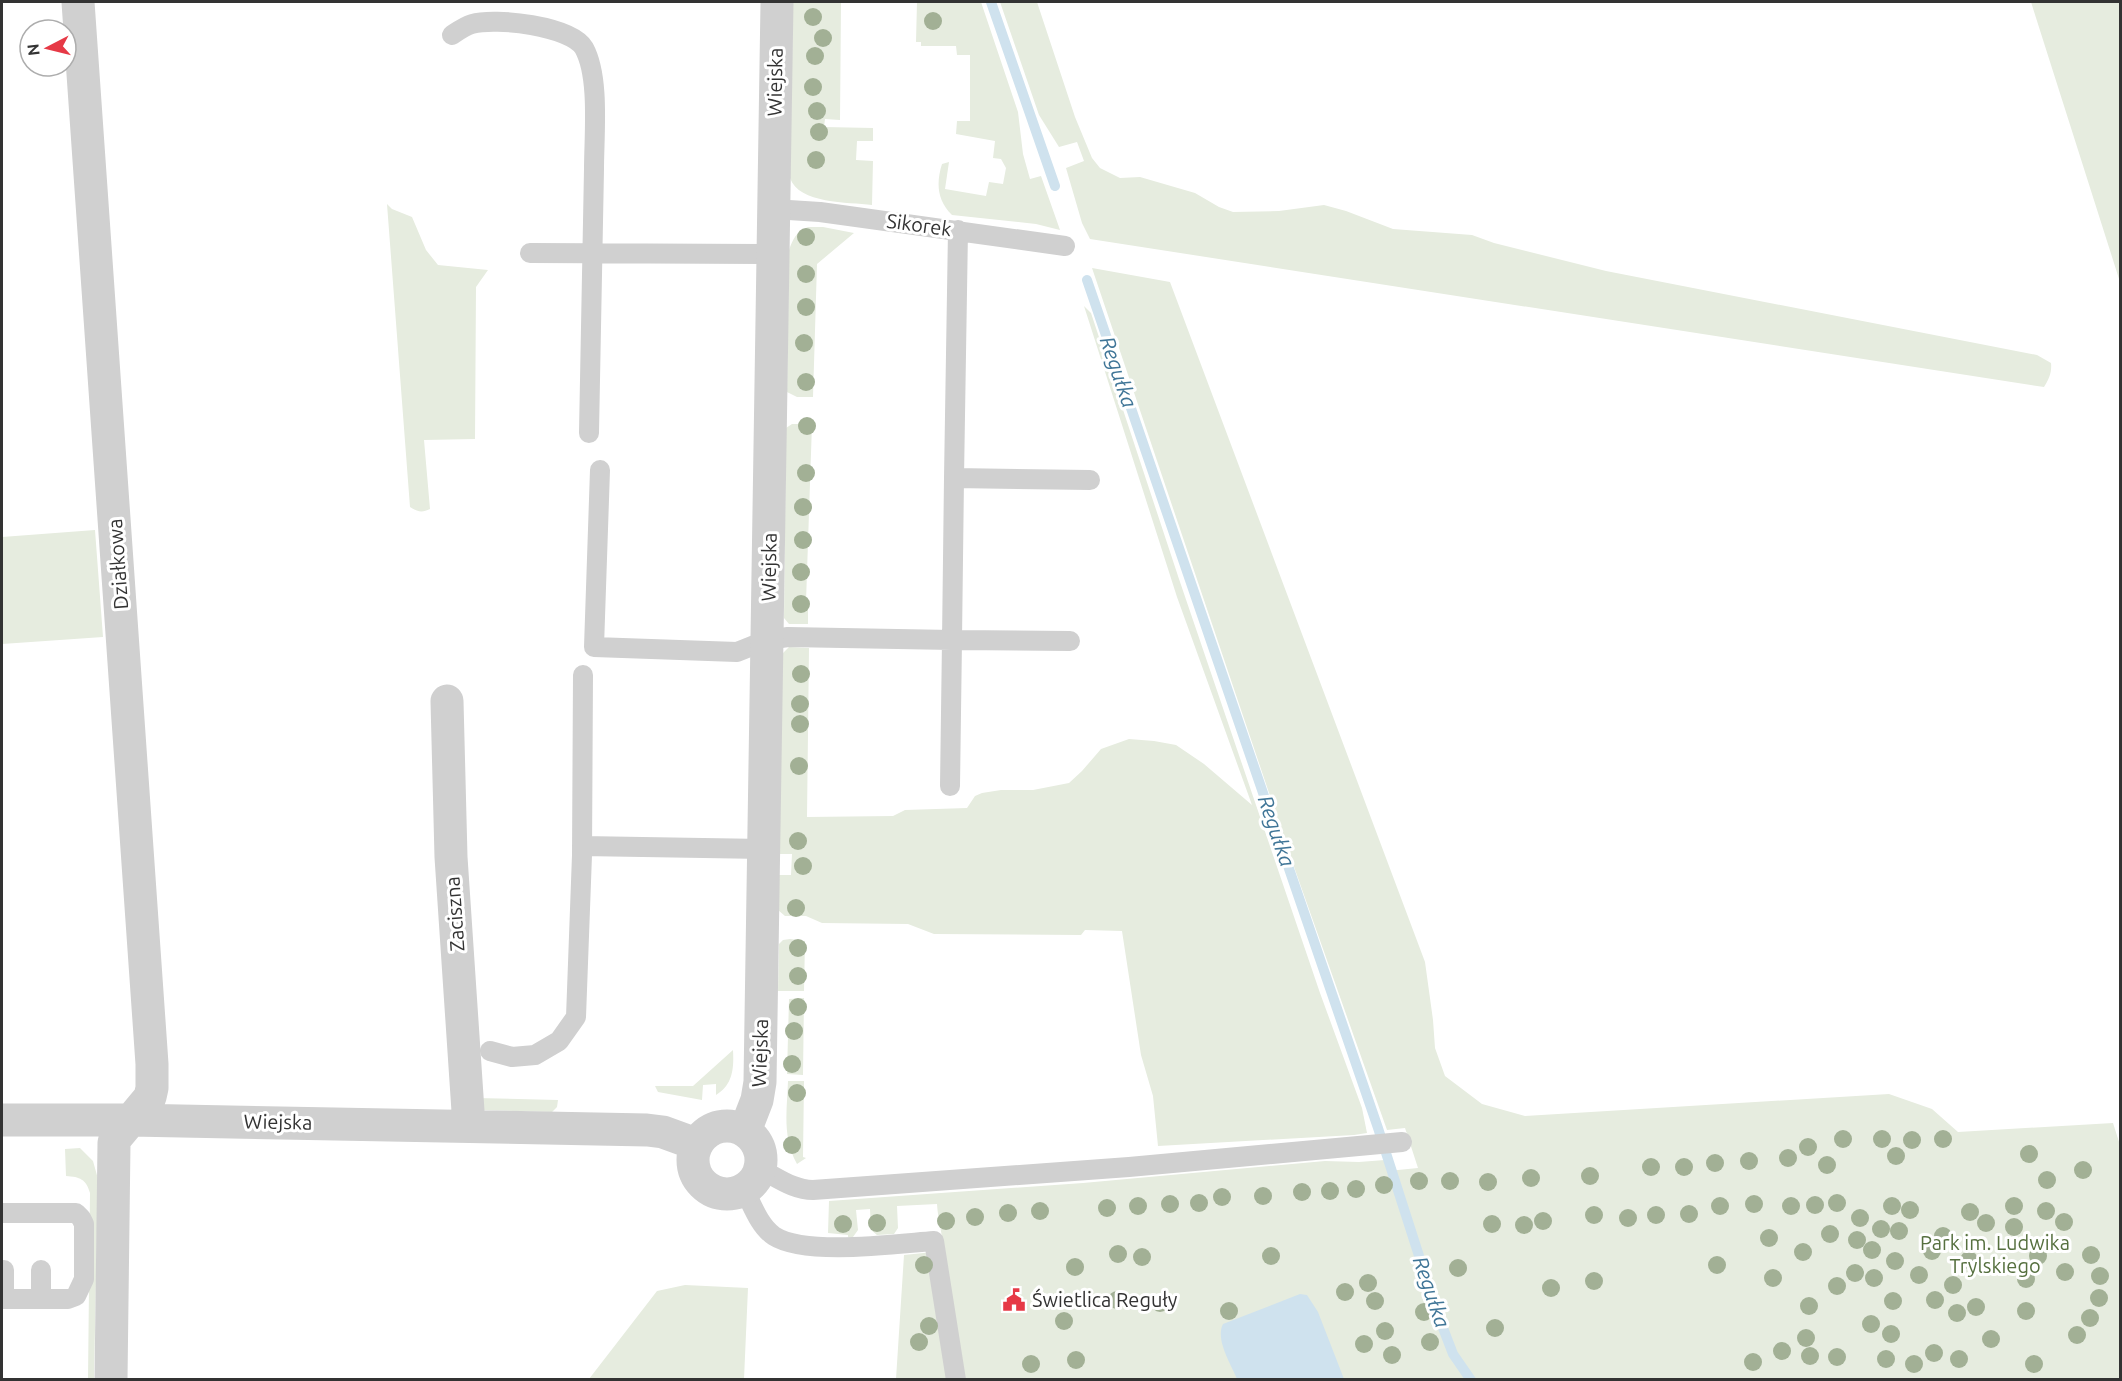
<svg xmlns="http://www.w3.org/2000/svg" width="2122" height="1381" viewBox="0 0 2122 1381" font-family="Ubuntu,sans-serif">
<rect width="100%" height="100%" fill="#fff"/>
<path fill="#e6ecdf" d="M793,2H841L840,120L825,119L824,127L873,128V141H857L856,160L873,161L872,205C848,202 799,204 790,178Z
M917,2H981L1018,112L1023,154L1030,179L1041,176L1060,230L1036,224L952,215C937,200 936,183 942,164L949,162L945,189L986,196L989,182L1003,184L1006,168L1001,159L993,158L995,141L956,134L957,121H970V55H957L956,46H921V42H916Z
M1000,2H1037L1075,117L1092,158L1100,168L1120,178L1140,177L1195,193L1219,207L1233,212L1279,211L1324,205L1346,211L1393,229L1472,235L1494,243L1606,271L2037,355L2051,363C2052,372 2049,379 2044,387L1090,239L1082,223L1066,168L1084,161L1077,142L1059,147L1039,115Z
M2031,2H2120V282Z
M387,204L392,209L412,217L426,250L438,265L488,270L476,287L475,439L424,440L430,509C422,513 418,512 410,507Z
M808,227H823L854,233L817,264L813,397H797L787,392L789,250C793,239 796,232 808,227Z
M1092,268L1170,282L1425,962L1433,1020L1435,1048L1445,1076L1482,1104L1525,1116L1889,1094L1932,1109L1958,1132L2113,1123L2120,1145V1379H896L904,1255L943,1251C943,1234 938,1221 937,1204L897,1206L898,1228L894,1234L877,1235L871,1230L870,1209L856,1210L858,1230L853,1237H848V1235L828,1233L829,1201L1083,1183L1325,1161L1359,1162L1385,1160L1388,1171L1418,1168L1405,1128L1387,1130L1293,864Z
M1084,306L1091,313L1179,579L1320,993L1362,1108L1367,1133L1354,1135L1158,1146L1153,1096L1141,1055L1122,931L1085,930L1081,935L934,934L908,924L822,923L806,916H785L778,910L779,875H791L792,854H779L782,654L789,647L809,648L807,817L893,816L905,810L967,808L975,796L982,793L1001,790H1033L1069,783L1082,771L1101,749L1129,739L1154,741L1176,745L1204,764L1252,805L1177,597Z
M792,424H812L806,602L808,608V624H789L784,618L786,428Z
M95,530L103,637L2,644V537Z
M790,939L805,941L804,991H778L779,944L783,940Z
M804,998L803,1075L787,1074L789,999Z
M733,1050C734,1068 733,1085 716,1095V1084L703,1085L702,1100L658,1092L655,1086H693Z
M788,1081H804L803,1157L806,1158L797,1164C782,1137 787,1110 788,1081Z
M476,1098L558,1100L557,1107L552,1112L481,1110Z
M80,1148L93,1161L98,1179L94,1379H88L90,1193C86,1179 80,1177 66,1176L65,1149Z
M685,1285L748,1288L744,1379H589L657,1291Z"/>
<path fill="#cfe2ee" d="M1300,1294L1307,1295L1318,1312L1344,1379H1237C1231,1364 1215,1340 1223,1324Z"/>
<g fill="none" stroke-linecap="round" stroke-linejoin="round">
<path stroke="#cfe2ee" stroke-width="10" d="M991,2L1055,186
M1087,280L1378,1128L1438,1315L1453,1354L1471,1380"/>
<path stroke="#d0d0d0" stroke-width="20" d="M452,35C458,31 465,26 472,24C495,17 571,26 584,48C600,77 594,135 594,169C593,257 591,345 589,433
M773,209L820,212L1065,246
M530,253L772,254
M600,470L594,647L737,652L767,640L788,637L952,640L950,786
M954,478L958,230
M1070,641L952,640L954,478L1090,480
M582,846L764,849
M490,1051L512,1057L535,1055L559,1041L576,1017L582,855L583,675
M760,1169C777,1177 793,1190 813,1190L1129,1167L1402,1142
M744,1189C752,1204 759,1226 774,1236C805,1256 895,1244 934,1241L956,1380
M2,1213H76L81,1218L84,1224V1279L76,1296L68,1299H2
M4,1299V1270
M41,1299V1270"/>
<path stroke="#d0d0d0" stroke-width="33" d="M78,2L152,1064V1088L150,1097L115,1139L114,1143L111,1380
M447,701L451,857L469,1126
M2,1120H131L647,1130L663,1132L696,1144
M693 1160a34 34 0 1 1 68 0a34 34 0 1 1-68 0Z
M745,1131L757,1100L760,1082L777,2"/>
</g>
<g fill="#a2b095">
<circle cx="813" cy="17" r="9"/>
<circle cx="933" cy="21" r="9"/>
<circle cx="823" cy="38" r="9"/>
<circle cx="815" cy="56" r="9"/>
<circle cx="813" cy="87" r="9"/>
<circle cx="817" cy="111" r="9"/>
<circle cx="819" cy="132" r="9"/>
<circle cx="816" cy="160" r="9"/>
<circle cx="806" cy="237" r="9"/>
<circle cx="806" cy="274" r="9"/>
<circle cx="806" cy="307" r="9"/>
<circle cx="804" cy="343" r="9"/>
<circle cx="806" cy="382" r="9"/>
<circle cx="807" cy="426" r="9"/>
<circle cx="806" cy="473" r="9"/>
<circle cx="803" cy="507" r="9"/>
<circle cx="803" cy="540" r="9"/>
<circle cx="801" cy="572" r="9"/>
<circle cx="801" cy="604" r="9"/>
<circle cx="801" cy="674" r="9"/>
<circle cx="800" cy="704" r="9"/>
<circle cx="800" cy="724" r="9"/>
<circle cx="799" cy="766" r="9"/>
<circle cx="798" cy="841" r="9"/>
<circle cx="803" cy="866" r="9"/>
<circle cx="796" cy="908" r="9"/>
<circle cx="798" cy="948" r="9"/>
<circle cx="798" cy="976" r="9"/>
<circle cx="798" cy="1007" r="9"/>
<circle cx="794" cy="1031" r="9"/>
<circle cx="792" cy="1064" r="9"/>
<circle cx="797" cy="1093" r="9"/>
<circle cx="1843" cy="1139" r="9"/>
<circle cx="1882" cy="1139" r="9"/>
<circle cx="1943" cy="1139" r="9"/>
<circle cx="1912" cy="1140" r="9"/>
<circle cx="792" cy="1145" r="9"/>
<circle cx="1808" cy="1147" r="9"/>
<circle cx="2029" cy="1154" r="9"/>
<circle cx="1896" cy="1156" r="9"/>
<circle cx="1788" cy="1158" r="9"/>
<circle cx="1749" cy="1161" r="9"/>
<circle cx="1715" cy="1163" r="9"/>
<circle cx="1827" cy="1165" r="9"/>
<circle cx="1651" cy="1167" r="9"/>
<circle cx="1684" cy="1167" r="9"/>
<circle cx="2083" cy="1170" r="9"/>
<circle cx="1590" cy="1176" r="9"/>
<circle cx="1531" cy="1178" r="9"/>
<circle cx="2047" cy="1180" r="9"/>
<circle cx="1419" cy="1181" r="9"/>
<circle cx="1450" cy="1181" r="9"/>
<circle cx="1488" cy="1182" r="9"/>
<circle cx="1384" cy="1185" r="9"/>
<circle cx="1356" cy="1189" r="9"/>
<circle cx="1330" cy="1191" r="9"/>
<circle cx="1302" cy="1192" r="9"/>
<circle cx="1263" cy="1196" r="9"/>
<circle cx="1222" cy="1197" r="9"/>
<circle cx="1199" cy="1203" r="9"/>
<circle cx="1837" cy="1203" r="9"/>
<circle cx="1170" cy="1204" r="9"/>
<circle cx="1754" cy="1204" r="9"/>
<circle cx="1815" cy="1205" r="9"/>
<circle cx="1138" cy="1206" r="9"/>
<circle cx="1720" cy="1206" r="9"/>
<circle cx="1791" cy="1206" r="9"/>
<circle cx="1892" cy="1206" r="9"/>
<circle cx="2014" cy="1206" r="9"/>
<circle cx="1107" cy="1208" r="9"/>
<circle cx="1910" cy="1210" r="9"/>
<circle cx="1040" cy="1211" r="9"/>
<circle cx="2046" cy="1211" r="9"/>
<circle cx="1970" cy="1212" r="9"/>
<circle cx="1008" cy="1213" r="9"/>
<circle cx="1689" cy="1214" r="9"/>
<circle cx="1594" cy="1215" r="9"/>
<circle cx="1656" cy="1215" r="9"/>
<circle cx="975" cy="1217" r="9"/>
<circle cx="1628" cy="1218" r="9"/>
<circle cx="1860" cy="1218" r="9"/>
<circle cx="946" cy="1221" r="9"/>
<circle cx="1543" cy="1221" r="9"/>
<circle cx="2064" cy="1222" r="9"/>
<circle cx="877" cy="1223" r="9"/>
<circle cx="1986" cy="1223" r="9"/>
<circle cx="843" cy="1224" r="9"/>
<circle cx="1492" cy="1224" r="9"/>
<circle cx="1524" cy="1225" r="9"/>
<circle cx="2014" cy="1227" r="9"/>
<circle cx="1881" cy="1229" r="9"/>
<circle cx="1899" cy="1231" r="9"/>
<circle cx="1830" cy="1234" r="9"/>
<circle cx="1943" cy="1236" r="9"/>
<circle cx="1769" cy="1238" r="9"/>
<circle cx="1857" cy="1240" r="9"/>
<circle cx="1872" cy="1250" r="9"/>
<circle cx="1932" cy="1251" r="9"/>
<circle cx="1803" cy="1252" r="9"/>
<circle cx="1118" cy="1254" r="9"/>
<circle cx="2091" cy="1255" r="9"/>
<circle cx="1271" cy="1256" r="9"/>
<circle cx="2038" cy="1256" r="9"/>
<circle cx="1142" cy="1257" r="9"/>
<circle cx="1969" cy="1260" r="9"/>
<circle cx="1895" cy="1261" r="9"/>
<circle cx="924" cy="1265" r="9"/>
<circle cx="1717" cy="1265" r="9"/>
<circle cx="1075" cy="1267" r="9"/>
<circle cx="1458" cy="1268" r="9"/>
<circle cx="2065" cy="1272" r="9"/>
<circle cx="1855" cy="1273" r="9"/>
<circle cx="1919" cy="1275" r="9"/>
<circle cx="2100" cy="1276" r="9"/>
<circle cx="1773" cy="1278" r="9"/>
<circle cx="1874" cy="1278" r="9"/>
<circle cx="2026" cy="1279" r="9"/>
<circle cx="1594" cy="1281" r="9"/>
<circle cx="1368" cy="1283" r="9"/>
<circle cx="1953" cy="1285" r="9"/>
<circle cx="1837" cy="1286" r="9"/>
<circle cx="1551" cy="1288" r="9"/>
<circle cx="1345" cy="1292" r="9"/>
<circle cx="2099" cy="1298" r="9"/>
<circle cx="1117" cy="1300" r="9"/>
<circle cx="1935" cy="1300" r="9"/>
<circle cx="1375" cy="1301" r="9"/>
<circle cx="1893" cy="1301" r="9"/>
<circle cx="1160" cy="1303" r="9"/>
<circle cx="1809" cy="1306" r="9"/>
<circle cx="1976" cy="1307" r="9"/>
<circle cx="1229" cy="1311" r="9"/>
<circle cx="2026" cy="1311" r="9"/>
<circle cx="1424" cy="1312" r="9"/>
<circle cx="1957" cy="1313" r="9"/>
<circle cx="2090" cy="1318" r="9"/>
<circle cx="1064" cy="1321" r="9"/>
<circle cx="1871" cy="1324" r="9"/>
<circle cx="929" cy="1326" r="9"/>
<circle cx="1495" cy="1328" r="9"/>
<circle cx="1385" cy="1331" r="9"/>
<circle cx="1891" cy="1334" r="9"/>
<circle cx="2077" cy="1335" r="9"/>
<circle cx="1806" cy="1338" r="9"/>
<circle cx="1991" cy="1339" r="9"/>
<circle cx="919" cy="1342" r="9"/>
<circle cx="1430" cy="1342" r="9"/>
<circle cx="1364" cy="1344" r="9"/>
<circle cx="1782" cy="1351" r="9"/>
<circle cx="1934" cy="1353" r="9"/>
<circle cx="1392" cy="1355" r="9"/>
<circle cx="1810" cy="1356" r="9"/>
<circle cx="1837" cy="1357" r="9"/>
<circle cx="1886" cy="1359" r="9"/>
<circle cx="1959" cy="1359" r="9"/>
<circle cx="1076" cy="1360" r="9"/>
<circle cx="1753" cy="1362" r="9"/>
<circle cx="1031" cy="1364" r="9"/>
<circle cx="1914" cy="1364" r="9"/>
<circle cx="2034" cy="1364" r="9"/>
</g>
<defs>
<g id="civic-bare" transform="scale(1.8)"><path d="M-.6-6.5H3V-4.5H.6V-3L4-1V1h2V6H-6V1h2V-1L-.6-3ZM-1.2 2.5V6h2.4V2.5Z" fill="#e63946" stroke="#fff" stroke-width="2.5" paint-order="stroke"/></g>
</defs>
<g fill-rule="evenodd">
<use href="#civic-bare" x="1014" y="1300"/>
</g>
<g text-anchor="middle" stroke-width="6" stroke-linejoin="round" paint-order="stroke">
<g font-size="20" fill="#333" stroke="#fff">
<text transform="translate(775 82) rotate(-89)" y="7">Wiejska</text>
<text transform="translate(919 225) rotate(8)" y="7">Sikorek</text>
<text transform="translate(118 564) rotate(-94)" y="7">Działkowa</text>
<text transform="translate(769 567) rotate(-89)" y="7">Wiejska</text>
<text transform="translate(455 914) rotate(-94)" y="7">Zaciszna</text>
<text transform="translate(760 1053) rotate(-88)" y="7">Wiejska</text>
<text transform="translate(278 1122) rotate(1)" y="7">Wiejska</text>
</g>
<g font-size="20" fill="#56703f" stroke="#fff">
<text x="1995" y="1250">Park im. Ludwika<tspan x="1995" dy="23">Trylskiego</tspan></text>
</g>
<g font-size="20" fill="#333" stroke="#fff" text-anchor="start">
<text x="1032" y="1307">Świetlica Reguły</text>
</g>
<g font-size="21" font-style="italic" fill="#3f7597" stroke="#fff">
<text transform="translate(1118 372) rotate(71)" y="7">Regułka</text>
<text transform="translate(1276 831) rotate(71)" y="7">Regułka</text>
<text transform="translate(1431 1292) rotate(71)" y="7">Regułka</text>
</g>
</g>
<rect width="2122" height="1381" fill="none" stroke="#333333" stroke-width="6"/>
<g transform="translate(48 48) rotate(263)"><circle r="28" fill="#ffffff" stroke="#adadad" stroke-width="1.5"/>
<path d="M0-4.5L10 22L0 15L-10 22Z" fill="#e63946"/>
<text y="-9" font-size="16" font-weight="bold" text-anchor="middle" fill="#333333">N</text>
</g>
</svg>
